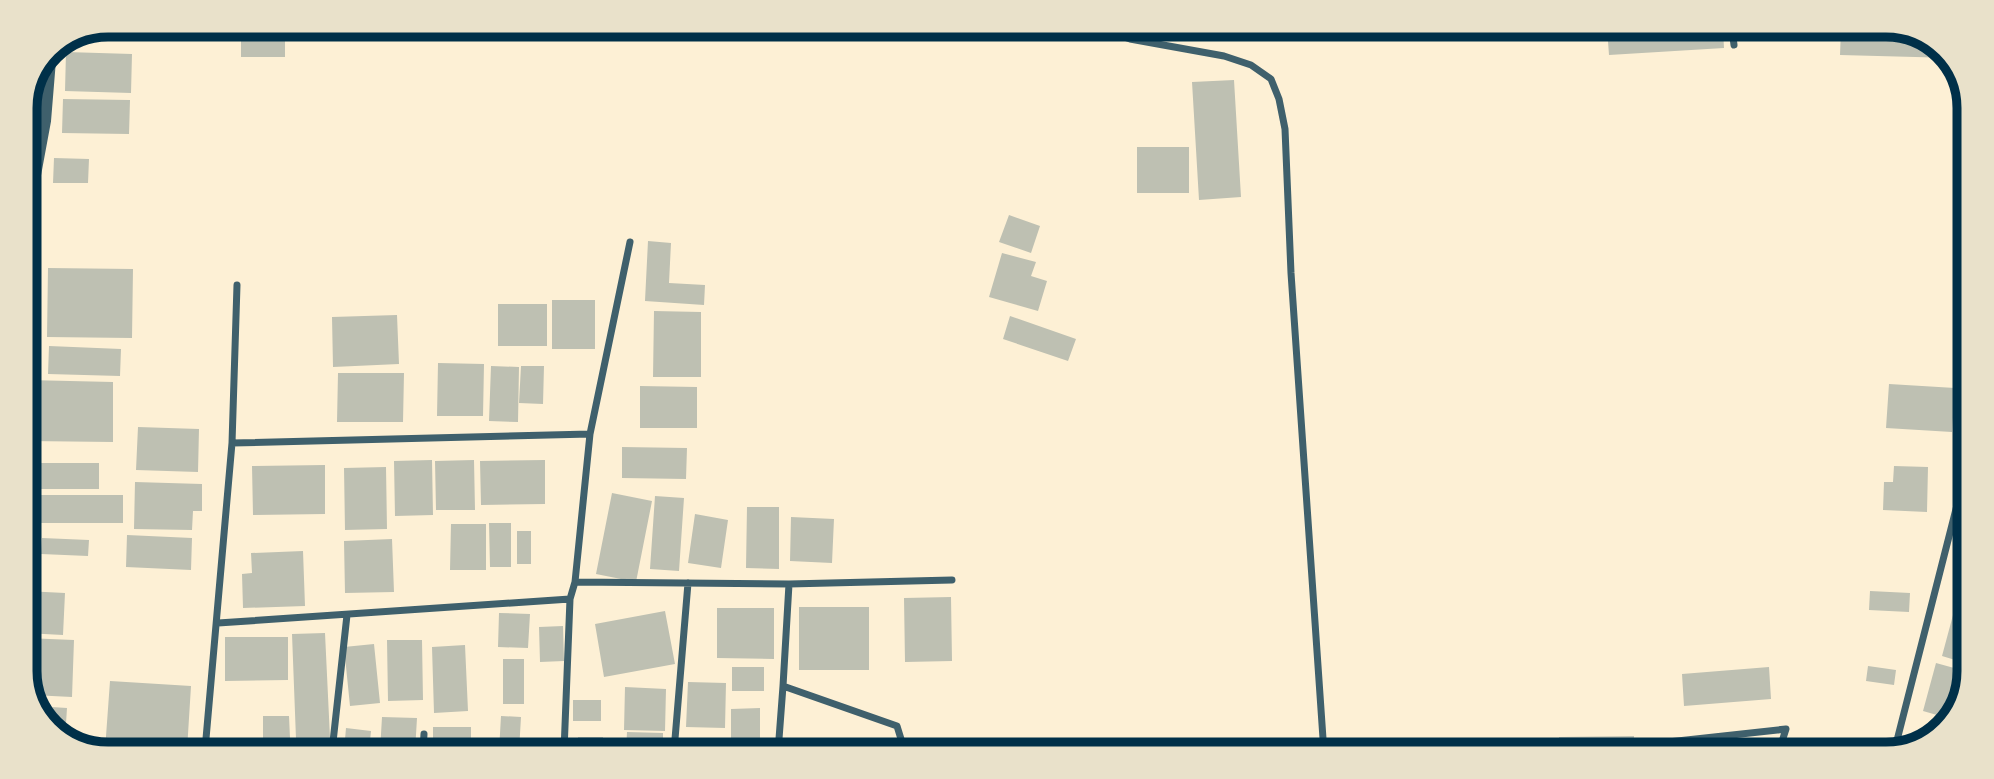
<svg xmlns="http://www.w3.org/2000/svg" width="1994" height="779" viewBox="0 0 1994 779" font-family="'DM Sans',sans-serif">
<rect width="100%" height="100%" fill="#fdf0d5"/>
<path fill="#bec0b2" d="M291,25H333L332,37L291,36Z
M1607,28L1723,29L1724,48L1609,55Z
M1841,29H1914L1953,58L1840,55Z
M241,32H285V57H241Z
M66,52L132,54L131,93L65,91Z
M1234,80L1241,197L1199,200L1192,82Z
M63,99L130,100L129,134L62,133Z
M1137,147H1189V193H1137Z
M54,158L89,159L88,183H53Z
M1009,215L1040,226L1031,253L999,242Z
M648,241L671,243L669,283L705,285L704,305L645,301Z
M1002,253L1036,262L1031,276L1047,281L1038,311L989,297Z
M48,268L133,269L132,338L47,337Z
M552,300H595V349H552Z
M498,304H547V346H498Z
M654,311L701,312V377H653Z
M397,315L399,364L333,367L332,317Z
M1010,316L1076,339L1068,361L1003,339Z
M49,346L121,349L120,376L48,374Z
M438,363L484,364L483,416H437Z
M491,366L519,367L518,422L489,421Z
M521,366H544L543,404L519,403Z
M338,373H404L403,422H337Z
M27,380L113,382V442L27,441Z
M1889,384L1955,388L1952,432L1886,428Z
M640,386L697,387V428H640Z
M138,427L199,429L198,472L136,470Z
M622,447L687,448L686,479L622,478Z
M432,460L433,515L395,516L394,461Z
M474,460L475,510H436L435,461Z
M545,460V504L481,505L480,461Z
M33,463H99V489H33Z
M325,465V514L253,515L252,466Z
M1894,466L1928,467L1927,512L1883,510L1884,482H1893Z
M386,467L387,529L345,530L344,468Z
M135,482L202,484V511H193L192,530L134,529Z
M612,493L652,501L636,582L596,574Z
M32,495H123V523H32Z
M655,496L684,498L679,571L650,569Z
M747,507H779V569L746,568Z
M695,514L728,520L721,568L688,563Z
M791,517L834,519L832,563L790,561Z
M489,523H511V567H490Z
M451,524H486V570H450Z
M517,531H531V564H517Z
M127,535L192,538L191,570L126,567Z
M42,538L89,540L88,556L41,554Z
M392,539L394,592L345,593L344,541Z
M303,551L305,606L243,608L242,574L252,573L251,553Z
M25,591L65,593L63,635L25,633Z
M1870,591L1910,593L1909,612L1869,610Z
M951,597L952,661L905,662L904,598Z
M799,607H869V670H799Z
M717,608H774V659L717,658Z
M665,611L675,664L604,677L595,624Z
M499,613L530,614L528,648L498,647Z
M1953,615L1966,618L1965,663L1942,656Z
M563,626L564,661L540,662L539,627Z
M325,633L330,738L296,739L292,634Z
M225,637H288V680L225,681Z
M25,638L74,640L72,697L32,695L25,678Z
M387,640H422L423,700L388,701Z
M374,644L380,703L350,706L344,647Z
M465,645L468,711L434,713L432,647Z
M503,659H524V704H503Z
M1936,663L1965,671V699L1951,719L1923,711Z
M1868,666L1896,670L1894,685L1866,681Z
M732,667H764V691H732Z
M1769,667L1771,699L1684,706L1682,674Z
M110,681L191,686L187,750H105Z
M688,682L726,683L725,728L686,727Z
M625,687L666,689L665,731L624,730Z
M573,700H601V721H573Z
M36,706L67,708L65,739L42,722Z
M760,708V738H731V709Z
M263,716H289L290,738L263,739Z
M501,716L521,717L519,751H499Z
M382,717L417,718L415,751H380Z
M1931,725L1944,728L1937,738L1926,741Z
M433,727H471V751H433Z
M346,728L371,731L369,751H344Z
M627,732L663,733V751H626Z
M1634,736V754H1559V737Z
M578,737H603V751H578Z
M731,743H763V752H731Z"/>
<g fill="none" stroke-linecap="round" stroke-linejoin="round">
<path stroke="#3f606c" stroke-width="7" d="M1114,27L1121,36L1130,39L1224,56L1251,65L1271,79L1279,99L1285,129L1291,273L1324,753
M1732,29L1734,45
M25,117L45,121
M590,434L630,242
M575,582L789,584L783,686L897,726L905,752
M789,584L952,580
M218,623L570,599L575,582L590,434L232,443
M205,750L232,443L237,285
M332,751L347,615
M423,751L424,734
M564,751L570,599
M674,751L688,583
M778,752L783,686
M1894,752L1967,466
M1655,754L1659,743L1786,729L1778,754"/>
<path stroke="#3f606c" stroke-width="12" d="M25,229L45,121L51,48"/>
</g>
<path d="M0 0H1994V779H0ZM108 37H1886A71 71 0 0 1 1957 108V671A71 71 0 0 1 1886 742H108A71 71 0 0 1 37 671V108A71 71 0 0 1 108 37Z" fill="#e9e1ca" fill-rule="evenodd"/>
<path fill="none" stroke="#003049" stroke-width="9" d="M108 37H1886A71 71 0 0 1 1957 108V671A71 71 0 0 1 1886 742H108A71 71 0 0 1 37 671V108A71 71 0 0 1 108 37Z"/>
</svg>
